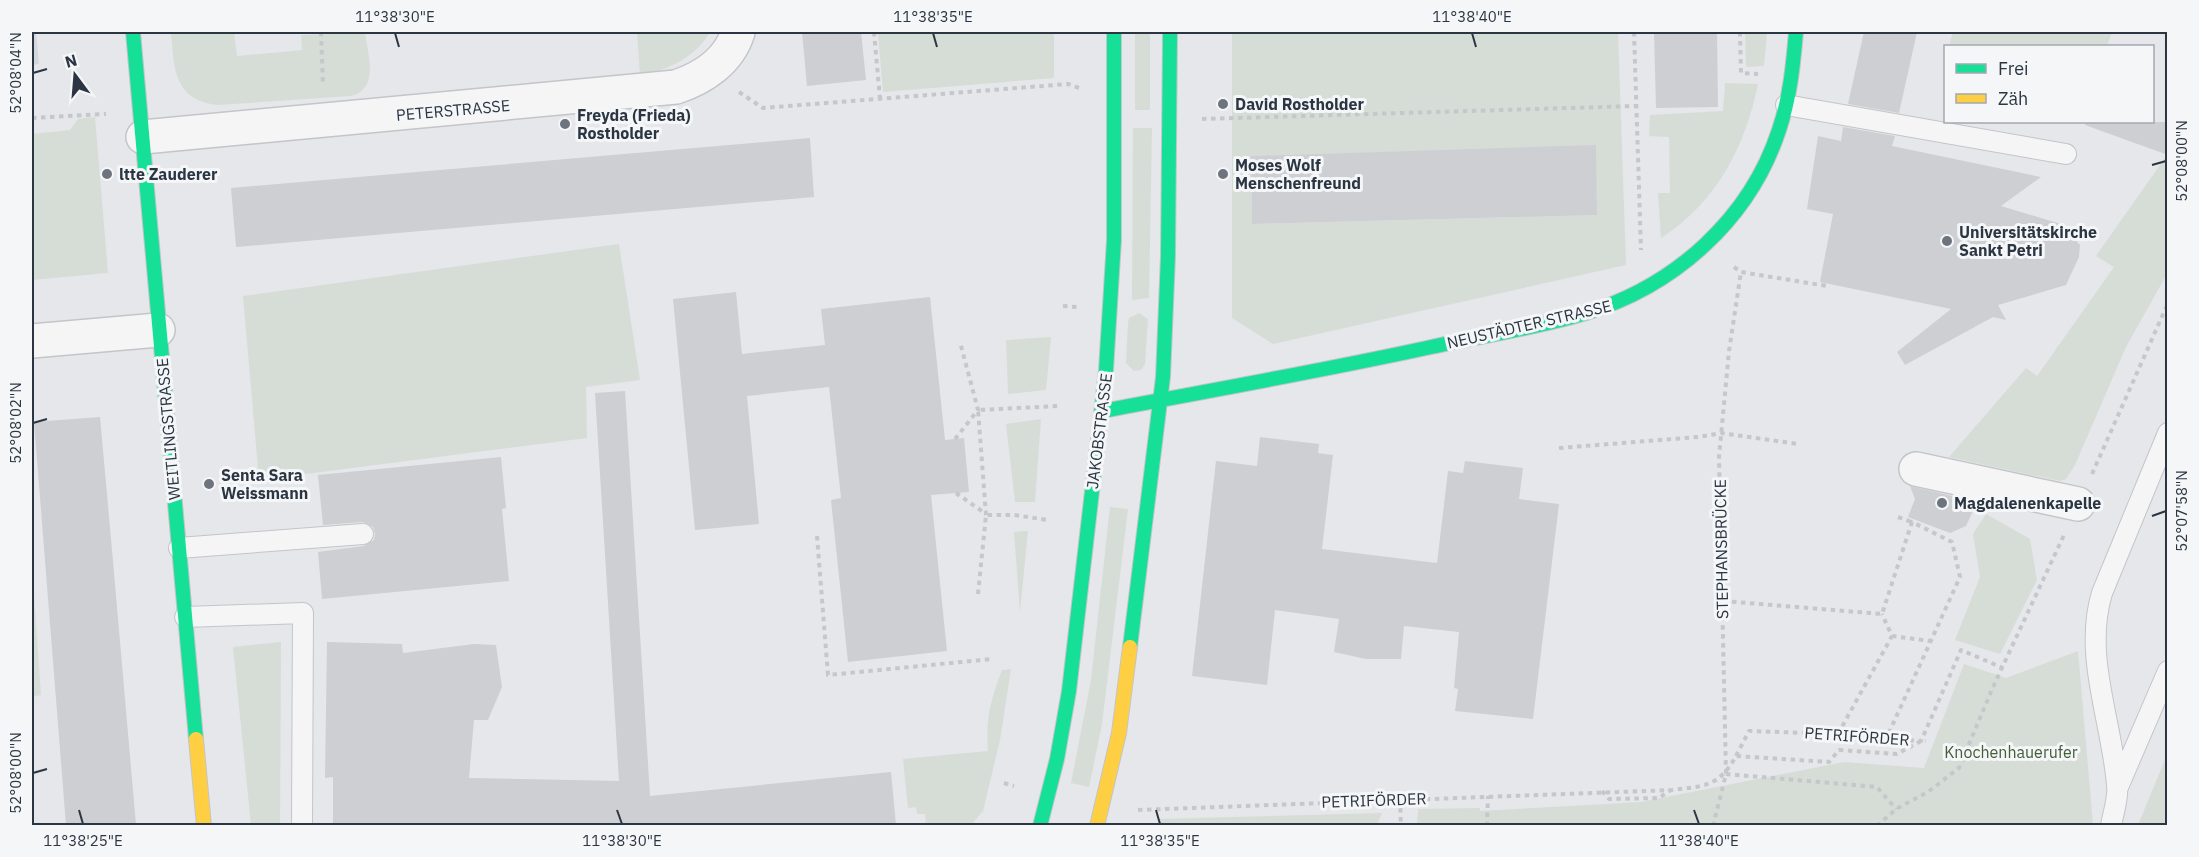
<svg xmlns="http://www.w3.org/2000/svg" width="2199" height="857" viewBox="0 0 2199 857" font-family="'IBM Plex Sans',sans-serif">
<rect width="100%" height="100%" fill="#e5e7ea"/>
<path fill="#d4d7dd" d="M32,32H36L39,64L32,65Z"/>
<path fill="#d6ddd6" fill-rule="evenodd" d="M171,32H234L237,56L302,50L301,35L365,33C368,55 380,90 350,96L218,105C173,100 174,67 171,32Z
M637,32H710C695,58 669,69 640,76Z
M878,32H1054V78L883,92Z
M1135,32H1150V110H1135Z
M1232,32H1618L1626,265L1273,344L1232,318ZM1595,146L1597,215L1252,224L1251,156Z
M1745,32H1767L1764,66L1746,67Z
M1953,32H2112L2107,46H1949Z
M1725,83L1758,84C1745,147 1717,202 1661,238L1658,193H1670L1669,137L1649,136L1650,115L1723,111Z
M95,117L108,273L32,280V134L70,130L78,119Z
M1133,128H1152L1149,298L1132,300Z
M2167,155V274L2126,347L2075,465L2066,479L2060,481L1949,457L2026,368L2037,376L2114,267L2096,256Z
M619,244L640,380L586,387L587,438L259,480L243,296Z
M1139,313L1148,319L1145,364L1141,370L1134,371L1126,363L1128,323L1129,318Z
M1051,337L1046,390L1008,394L1006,340Z
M1041,419L1035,502H1015L1006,424Z
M1110,507L1128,509L1102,724L1089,787L1071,783L1091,680Z
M1986,514L2030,539L2037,580L2000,654L1955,640L1980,577L1973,534Z
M1028,531L1020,612L1014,532Z
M32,566L41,695L32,697Z
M281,642L280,825H251L233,647Z
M2078,651L2093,825H1417L1418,809L1480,808V811L1641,802L1844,762L1924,768L1964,664L2006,678Z
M1011,669L1000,740L983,811L971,825H926L925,814H917L916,807L908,808L903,759L988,751C986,717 990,702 1002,670Z
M2167,755V817L2164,825H2138Z
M1382,813L1377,825H1158L1160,819Z"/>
<path fill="#cdcfd2" d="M802,32H861L866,80L807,86Z
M1654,32H1717L1718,107L1656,108Z
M1864,32H1917L1899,113L1848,104Z
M2086,122H2168V155L2085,125Z
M1843,127L1895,136L1892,146L2041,177L2001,206L2061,224L2080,245L2079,257L2066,285L1998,305L2006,320L1993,317L1905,365L1897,352L1951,309L1820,282L1833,214L1807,209L1818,136L1841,141Z
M810,138L814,197L236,247L231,188Z
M1596,145L1597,215L1252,224L1251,156Z
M736,292L742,354L825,345L821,309L930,297L945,440L964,438L969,492L931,495L947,651L848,662L831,500L841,498L829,387L747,396L759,524L695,530L673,299Z
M625,391L650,796L891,772L896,825H333V777L325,778L327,642L402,644L403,653L474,644L496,645L502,687L488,720H474L469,778L619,781L595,393Z
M100,417L112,550L136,825H66L34,422Z
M1260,437L1319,444L1318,453L1333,455L1322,549L1437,563L1448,471L1463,473L1465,461L1523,468L1519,499L1559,504L1533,719L1455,711L1458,689L1454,688L1459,632L1404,626L1401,659H1366L1334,652L1339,619L1275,610L1267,685L1192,676L1216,461L1257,466Z
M501,457L506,508L502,509L509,581L322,599L318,552L364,546L374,540L375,534L373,527L363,522L323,525L318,475Z
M1910,486L1969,500L1973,511L1966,526L1950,533L1908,517L1915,499Z"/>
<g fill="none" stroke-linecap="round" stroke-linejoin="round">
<g stroke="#c3c5c8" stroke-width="22">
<path id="lane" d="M1786,105L2066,154
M179,548L363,534
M185,617L303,613L302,826
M2118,787L2168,671
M2111,826C2113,813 2119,797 2117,785C2112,721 2083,656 2102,593L2168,433"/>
</g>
<g stroke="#c3c5c8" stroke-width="36">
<path id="street" d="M143,137L676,87C703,78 729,61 738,32
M32,341L158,330
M1916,469L2078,504"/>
</g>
<g stroke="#c3c5c8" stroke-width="16">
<path id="fast" d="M133,32L196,739
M1102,411C1212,390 1322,371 1431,347C1482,336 1536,328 1586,313C1675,286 1750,219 1779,130C1790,98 1793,66 1796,32
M1130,647L1163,377L1168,256L1170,32
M1040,826L1057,759L1069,691L1106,370L1114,240V32"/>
</g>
<g stroke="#c3c5c8" stroke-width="16">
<path id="slow" d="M196,739L204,826
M1097,826L1119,733L1130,647"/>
</g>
<path stroke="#c5c8ca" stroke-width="4" stroke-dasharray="4.5 4.5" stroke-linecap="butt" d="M321,32L323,85
M874,32L880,99
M1634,32L1641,250
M1740,32L1741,73L1758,74
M739,92L763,108L1068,84L1079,88
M32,118L106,114
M1202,119L1636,106
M1734,267L1741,272L1827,286
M1063,306L1077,307
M955,439L978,410L960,342
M1559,448L1698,437L1721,433L1798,444
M2092,474L2168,303
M956,493L986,514
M986,515L978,410L1058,406
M1898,517L1912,522
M817,536L828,675L992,659
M978,594L986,515H1014L1048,520
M1723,601L1882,614L1912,522L1952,542L1960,577L1887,737
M1892,636L1930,641
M1838,734L1892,636L1882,614
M1736,756L1749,731L1838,734L1921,741L1961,650L2003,668
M1726,774L1877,787L1896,809
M1004,783L1014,786
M1602,791L1609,799L1659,798L1671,790
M1400,799L1401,826
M1138,810L1672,790C1704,786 1719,787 1736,756L1829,762L1839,750L1897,754L1921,741H1926
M1487,826L1488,796
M1713,826L1726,774L1719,457L1729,351L1741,272
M1877,826L1896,809L1928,792L1959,768L1993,687L2064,535"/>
<use href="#lane" stroke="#f5f5f6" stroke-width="20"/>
<use href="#street" stroke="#f5f5f6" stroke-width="33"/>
<use href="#fast" stroke="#16e098" stroke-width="14"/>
<use href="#slow" stroke="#ffcf43" stroke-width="14"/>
</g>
<path fill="none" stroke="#2c3643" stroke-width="2" d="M395,33L399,47M933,33L937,47M1472,33L1476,47M33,73L47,69M2152,165L2166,161M33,423L47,419M2152,516L2166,511M33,773L47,769M79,810L83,824M617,810L622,824M1156,810L1160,824M1694,810L1699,824"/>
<g fill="#6d747d" stroke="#f4f6f8" stroke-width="2">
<circle cx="1223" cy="104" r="6"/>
<circle cx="565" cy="124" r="6"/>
<circle cx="107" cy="174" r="6"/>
<circle cx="1223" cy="174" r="6"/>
<circle cx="1947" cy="241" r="6"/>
<circle cx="209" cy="484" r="6"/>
<circle cx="1942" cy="503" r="6"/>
</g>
<g text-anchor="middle" stroke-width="6" stroke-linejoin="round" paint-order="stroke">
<g font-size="16" font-weight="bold" fill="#2c3643" stroke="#f4f6f8" text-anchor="start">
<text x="1235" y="110">David Rostholder</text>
<text x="577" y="121">Freyda (Frieda)<tspan x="577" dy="18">Rostholder</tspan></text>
<text x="1235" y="171">Moses Wolf<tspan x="1235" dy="18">Menschenfreund</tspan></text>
<text x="119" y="180">ltte Zauderer</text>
<text x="1959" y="238">Universitätskirche<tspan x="1959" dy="18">Sankt Petri</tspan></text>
<text x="221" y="481">Senta Sara<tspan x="221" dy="18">Weissmann</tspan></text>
<text x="1954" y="509">Magdalenenkapelle</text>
</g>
<g font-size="16" fill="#2c3643" stroke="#f4f6f8">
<text transform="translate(453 110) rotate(-5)" y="6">PETERSTRASSE</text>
<text transform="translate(1529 324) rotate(-13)" y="6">NEUSTÄDTER STRASSE</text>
<text transform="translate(168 429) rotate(-95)" y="6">WEITLINGSTRASSE</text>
<text transform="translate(1099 431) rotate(-83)" y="6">JAKOBSTRASSE</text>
<text transform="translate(1721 549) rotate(-91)" y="6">STEPHANSBRÜCKE</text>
<text transform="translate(1857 736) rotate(4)" y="6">PETRIFÖRDER</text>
<text transform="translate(1374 800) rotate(-2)" y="6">PETRIFÖRDER</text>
</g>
<g font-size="16" fill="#435e3a" stroke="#f4f6f8">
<text x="2011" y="758">Knochenhauerufer</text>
</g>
</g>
<rect width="2199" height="857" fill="none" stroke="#f4f6f8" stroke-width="66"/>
<rect x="1944" y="45" width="210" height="78" fill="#f4f6f8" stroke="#a4a9b0" stroke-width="1.5"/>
<rect x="1956" y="64" width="30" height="9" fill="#16e098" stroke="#a4a9b0" stroke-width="1.5"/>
<text x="1998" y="75" font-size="18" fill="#2c3643">Frei</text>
<rect x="1956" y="94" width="30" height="9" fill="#ffcf43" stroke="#a4a9b0" stroke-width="1.5"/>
<text x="1998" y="105" font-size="18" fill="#2c3643">Zäh</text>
<g transform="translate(75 75) rotate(344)" stroke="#f4f6f8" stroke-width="4.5" paint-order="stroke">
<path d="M0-4.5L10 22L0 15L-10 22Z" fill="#2c3643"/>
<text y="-9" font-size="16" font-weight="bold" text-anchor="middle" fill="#2c3643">N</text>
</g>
<rect x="33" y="33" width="2133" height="791" fill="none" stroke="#2c3643" stroke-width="2"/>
<g font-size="15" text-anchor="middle" fill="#2c3643">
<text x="395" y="22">11°38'30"E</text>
<text x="933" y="22">11°38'35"E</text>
<text x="1472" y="22">11°38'40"E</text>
<text transform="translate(16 73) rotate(-90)" y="5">52°08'04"N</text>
<text transform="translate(2182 161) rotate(-90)" y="5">52°08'00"N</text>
<text transform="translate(16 423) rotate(-90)" y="5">52°08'02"N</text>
<text transform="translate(2182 511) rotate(-90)" y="5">52°07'58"N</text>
<text transform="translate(16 773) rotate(-90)" y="5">52°08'00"N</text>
<text x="83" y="846">11°38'25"E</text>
<text x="622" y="846">11°38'30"E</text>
<text x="1160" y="846">11°38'35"E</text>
<text x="1699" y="846">11°38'40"E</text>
</g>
</svg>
